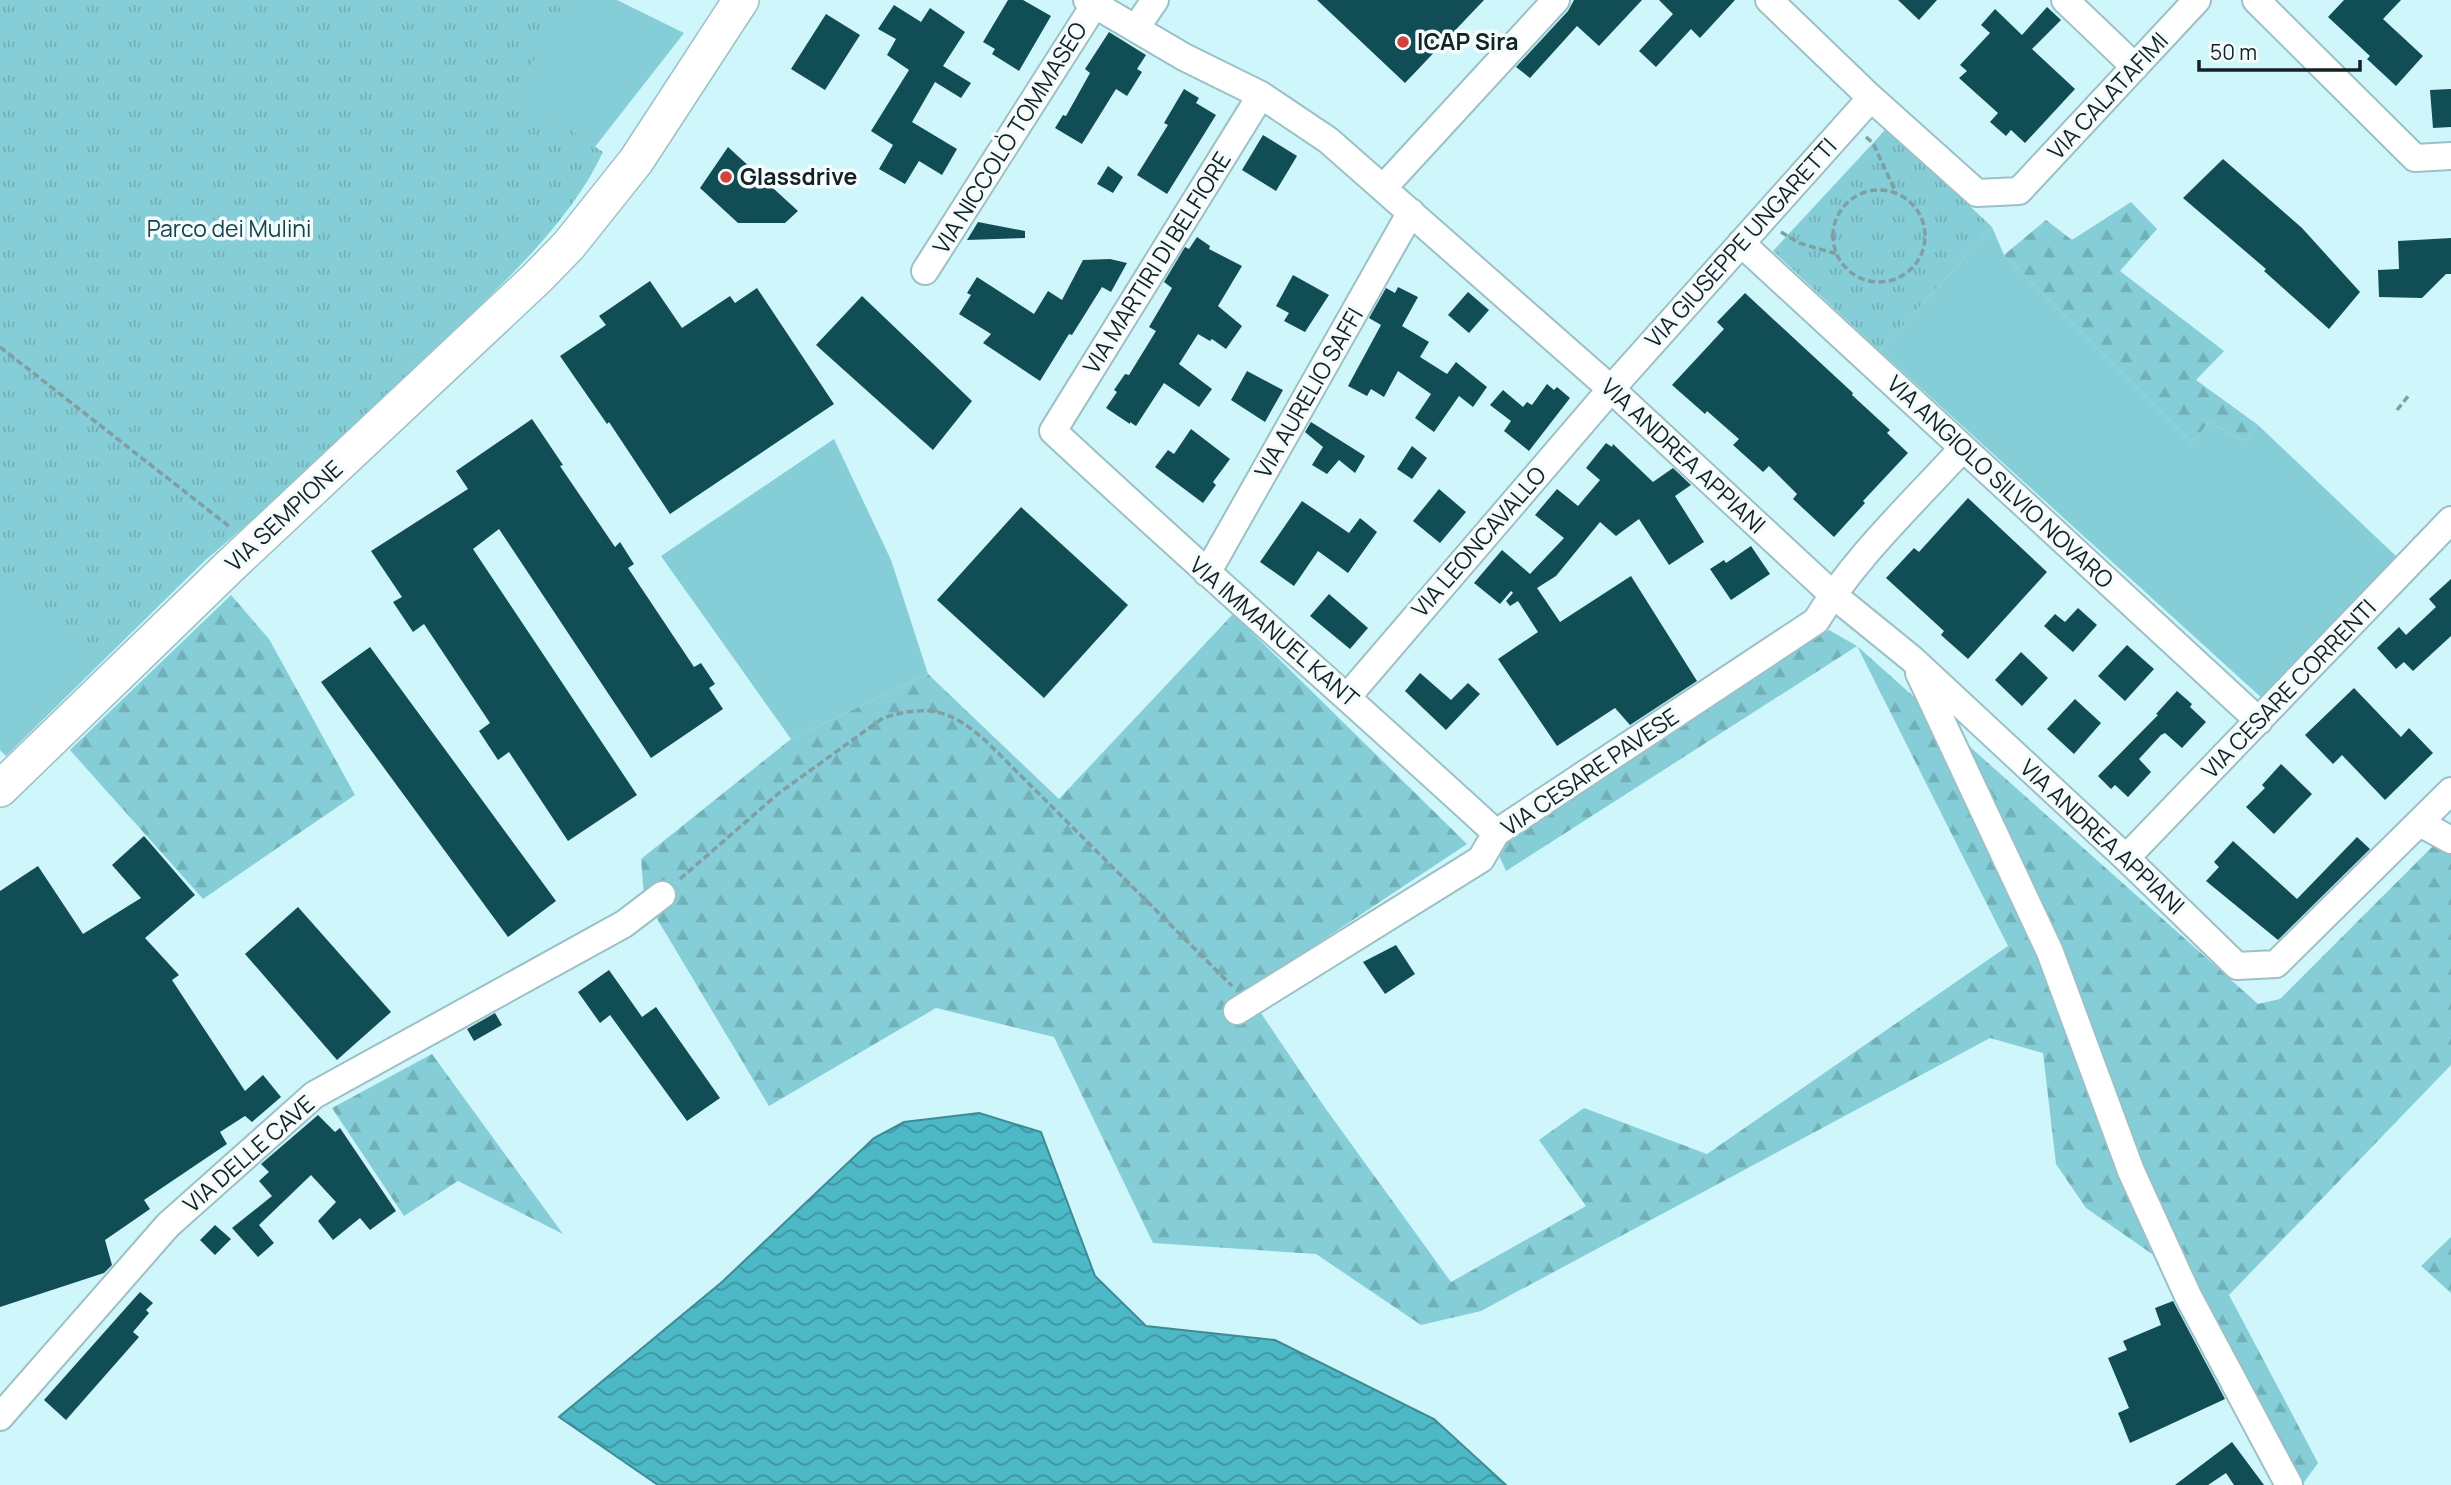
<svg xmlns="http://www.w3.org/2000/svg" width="2451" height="1485" viewBox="0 0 2451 1485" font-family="Manrope,sans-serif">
<defs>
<pattern id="forest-firs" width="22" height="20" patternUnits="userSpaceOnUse" patternTransform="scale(1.75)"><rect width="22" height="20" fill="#85cdd7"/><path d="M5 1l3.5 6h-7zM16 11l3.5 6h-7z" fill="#72b0b8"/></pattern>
<pattern id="park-tufts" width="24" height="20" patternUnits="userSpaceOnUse" patternTransform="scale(1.75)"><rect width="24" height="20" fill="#85cdd7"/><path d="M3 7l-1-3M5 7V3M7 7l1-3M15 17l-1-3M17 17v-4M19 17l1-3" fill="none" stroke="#72b0b8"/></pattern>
<pattern id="water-waves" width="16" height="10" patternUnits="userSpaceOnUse" patternTransform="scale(1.75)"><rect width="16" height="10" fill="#4db8c6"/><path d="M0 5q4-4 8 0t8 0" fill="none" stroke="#3f95a1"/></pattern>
</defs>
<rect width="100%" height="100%" fill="#cff6fb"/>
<path fill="#85cdd7" d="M375,0H617L684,33L591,152Z
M1992,227L2004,255L2192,443L2209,422L2244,441L2258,425L2398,558L2264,700L1880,351Z
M0,331L243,523L6,756L0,750Z
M834,439L891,560L928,674L791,739L661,556Z"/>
<path fill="url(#forest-firs)" d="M2131,202L2157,229L2120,271L2224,351L2196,380L2258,425L2244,441L2209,422L2192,443L2004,255L2046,220L2072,240Z
M231,595L269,639L355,795L203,899L70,750Z
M1233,614L1467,844L1246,991L1323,1105L1451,1282L1586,1206L1539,1140L1584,1108L1707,1154L2008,946L1857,646L1506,871L1498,853L1505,844L1829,630L1857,646L2258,1004L2280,999L2437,842L2451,851V1065L2229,1295L2318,1463L2302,1485L2165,1263L2086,1208L2056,1164L2043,1053L1990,1038L1481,1311L1421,1325L1316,1254L1153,1243L1054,1037L936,1008L769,1106L644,897L641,859L791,739L928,674L1059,799Z
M432,1054L563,1234L458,1181L404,1216L332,1108Z
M2451,1237V1293L2421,1266Z"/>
<path fill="url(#park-tufts)" d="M0,0H572L514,92L603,152C568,228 485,301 423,359C367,412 311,467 253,519C199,567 142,612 86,658L0,570Z
M1887,128L1992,227L1880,351L1773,251Z"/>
<path fill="url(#water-waves)" stroke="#3c8b95" stroke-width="2" d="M979,1113L1041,1132L1095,1276L1146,1326L1275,1340L1434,1419L1506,1485H658L559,1417L722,1282L874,1138L904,1122Z"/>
<path fill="#114d54" d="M1008,0H1023L1051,16L1019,71L992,54L995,49L983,42Z
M1317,0H1484L1405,83Z
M1574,0H1642L1599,46L1577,26L1530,78L1516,67L1568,11Z
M1659,0H1735L1700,38L1691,29L1656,67L1639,51L1673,14Z
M1898,0H1937L1919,20Z
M2344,0H2401L2383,19L2423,56L2396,86L2367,59L2370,56L2328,17Z
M894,5L921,22L930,8L965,32L943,66L971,83L961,98L935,82L912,122L957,149L942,175L919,161L905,184L879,169L893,145L871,131L909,70L887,55L896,39L878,29Z
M2047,7L2061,20L2032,49L2075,89L2025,143L2011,130L2006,136L1990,122L1998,113L1959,78L1967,71L1960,65L1990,33L1981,25L1995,9L2022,35Z
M826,14L860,35L825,90L791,69Z
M1109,32L1146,55L1137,69L1142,72L1127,96L1116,89L1082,144L1055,128L1063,115L1066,116L1090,73L1085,69Z
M1184,89L1199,98L1196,103L1216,115L1167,194L1137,175L1168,125L1164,123Z
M2451,89V127L2433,128L2430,90Z
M1263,135L1297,156L1276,191L1242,170Z
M728,147L798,211L785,223H738L700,188Z
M2223,159L2302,228L2360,292L2329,329L2264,271L2266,269L2183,198Z
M1108,166L1123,177L1113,193L1097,184Z
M978,222L1025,231V238L967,240Z
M1197,237L1210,246L1209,249L1242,266L1218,306L1242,326L1226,349L1212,339L1210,341L1198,334L1179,364L1212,389L1199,407L1164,383L1136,426L1130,422V424L1106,408L1117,392L1114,390L1125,374L1129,375L1156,331L1149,327L1172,288L1164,282L1185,247L1189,249Z
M2451,238V274H2446L2422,298L2379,297L2378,270L2399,269L2398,241Z
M1110,259L1127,263L1111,292L1102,287L1072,335L1069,334L1040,381L983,343L991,334L959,314L971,295L967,293L977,277L1034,314L1048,291L1062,300L1083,260Z
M1293,275L1329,295L1305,332L1284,321L1289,313L1276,306Z
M650,281L682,328L730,296L735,303L757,288L834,404L670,514L609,422L607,424L560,356L606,325L599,316Z
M1398,287L1418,297L1402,326L1429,342L1420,357L1447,374L1456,362L1487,387L1473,407L1459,396L1434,432L1415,418L1431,394L1398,371L1384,397L1371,389L1367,396L1348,386L1381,325L1369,318L1386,288L1395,293Z
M1468,292L1489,310L1469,333L1448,315Z
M1745,293L1853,393L1852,395L1890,430L1887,433L1908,453L1863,501L1865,503L1834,537L1793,499L1797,494L1769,466L1763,472L1733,445L1739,439L1707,411L1705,414L1672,385L1724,329L1717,322Z
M862,296L972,401L933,450L816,345Z
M1247,371L1283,390L1265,422L1231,400Z
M1547,384L1554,390L1557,387L1570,398L1529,451L1504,431L1511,421L1490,405L1503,390L1523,407L1527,402L1532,405Z
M532,419L563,465L560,466L615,547L620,542L634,564L628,568L694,667L701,663L715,684L709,688L723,709L651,758L499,529L473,549L637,795L568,841L509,752L498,760L479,731L490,723L424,624L413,632L393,602L402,597L371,551L468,489L456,471Z
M1311,422L1365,456L1355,473L1339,460L1327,474L1312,465L1323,447L1305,432Z
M1191,429L1230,459L1213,482L1216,485L1203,503L1155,467L1168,450L1174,454Z
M1606,443L1612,447L1613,444L1653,482L1673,468L1691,485L1675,496L1704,542L1669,565L1639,519L1616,536L1600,522L1556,576L1537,588L1560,622L1631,576L1697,681L1630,725L1615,708L1557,746L1498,659L1538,632L1518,601L1510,606L1506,601L1513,593L1511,591L1500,604L1474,583L1502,550L1530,574L1564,538L1535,515L1557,489L1578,506L1600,480L1586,468Z
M1412,446L1427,458L1412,479L1397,469Z
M1439,489L1466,512L1440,543L1413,521Z
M1968,498L2047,572L1968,659L1941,635L1944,631L1886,578L1914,548L1919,552Z
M1302,501L1349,533L1360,518L1377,532L1348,573L1318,551L1294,586L1260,562Z
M1021,507L1128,605L1044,698L937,600Z
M1751,546L1770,574L1731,600L1710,569L1724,560L1726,563Z
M2451,579V636L2413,671L2404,662L2396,669L2377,648L2399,627L2406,635L2436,607L2429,599Z
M1329,594L1368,628L1350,649L1310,616Z
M2078,608L2097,625L2073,652L2044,626L2055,614L2065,622Z
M2127,645L2154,669L2125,701L2098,676Z
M370,647L556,901L508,937L321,682Z
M2021,652L2048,678L2022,706L1995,680Z
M1420,673L1451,700L1468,683L1480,694L1446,730L1405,691Z
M2354,688L2401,737L2409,728L2433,753L2385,800L2342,755L2333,764L2305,735Z
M2177,691L2192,704L2190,707L2206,722L2182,748L2165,733L2161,735L2139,759L2151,772L2128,797L2115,785L2111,789L2098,776L2158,715L2156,714Z
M2075,699L2101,723L2074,754L2047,729Z
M2281,764L2312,794L2274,834L2246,807L2265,788L2262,785Z
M144,836L195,895L145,938L179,975L172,980L245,1091L263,1075L281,1097L252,1122L245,1116L220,1132L227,1144L144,1200L150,1209L105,1240L112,1265L104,1273L0,1307V891L38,866L83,934L141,898L112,865Z
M2357,837L2370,849L2278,940L2206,881L2219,867L2214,862L2233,841L2297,899Z
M298,907L391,1012L337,1060L245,954Z
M1396,945L1415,974L1385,994L1363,962Z
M609,970L642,1017L656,1007L720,1098L687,1121L610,1015L600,1023L578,992Z
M495,1013L502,1025L474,1041L467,1029Z
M318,1115L335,1132L340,1128L396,1211L370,1230L360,1218L333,1240L318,1221L336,1202L311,1175L259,1225L274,1243L258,1257L232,1228L272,1196L259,1181L269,1172L261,1164Z
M215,1225L231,1239L215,1255L200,1240Z
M140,1292L153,1303L146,1310L149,1313L133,1332L139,1337L66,1420L44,1400Z
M2173,1301L2225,1399L2130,1443L2118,1413L2129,1408L2108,1358L2127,1350L2123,1341L2161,1325L2155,1308Z
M2232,1442L2264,1485H2234L2226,1473L2208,1485H2175Z"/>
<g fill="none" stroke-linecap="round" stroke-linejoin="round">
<g stroke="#9bc1c6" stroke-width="30">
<path id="minor" d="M1087,0L1184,57L1261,95L1328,140L1611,389L1832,594L1912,659L2126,858L2237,966L2276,964L2451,791
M1769,0L1871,98L1977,193L2019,191L2197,0
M2065,0L2135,67
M2256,0L2415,158L2451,156
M1136,28L1155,0
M1261,95L1053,431C1199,567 1349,698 1496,833
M1384,187L1556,0
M1741,243L2259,721
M925,271L1095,4
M1207,573L1411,212
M1919,673L2050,952L2131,1171L2188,1296L2289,1485
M1348,696L1611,389L1871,98
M2420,823L2451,840
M2126,858L2451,520
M1237,1011L1481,859L1496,833L1816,621C1855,557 1912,504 1963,448
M0,1417L168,1225L314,1095L624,924L662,895"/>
</g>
<g stroke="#9bc1c6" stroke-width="38">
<path id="major" d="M0,789L230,566L537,278L569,245L636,161L741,0"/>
</g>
<path stroke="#819ea2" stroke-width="3.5" stroke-dasharray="7 3.5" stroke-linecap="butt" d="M1866,137L1873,143L1896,193
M1833 236a46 46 0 1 1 92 0a46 46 0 1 1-92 0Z
M1781,232L1799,243L1837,254
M0,347L230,527
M2397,410L2409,395
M680,879L779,793L883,718C930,703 953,711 988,743L1232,986"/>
<use href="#minor" stroke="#fff" stroke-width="26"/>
<use href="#major" stroke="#fff" stroke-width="35"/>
</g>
<g fill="#d0423b" stroke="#f5fcfd" stroke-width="2.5">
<circle cx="1403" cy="42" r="7"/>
<circle cx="726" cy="177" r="7"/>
</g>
<g text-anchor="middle" stroke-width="7" stroke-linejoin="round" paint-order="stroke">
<g font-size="23" font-weight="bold" fill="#142224" stroke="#f5fcfd" text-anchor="start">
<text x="1417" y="50">ICAP Sira</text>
<text x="740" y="185">Glassdrive</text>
</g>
<g font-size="23" fill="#142224" stroke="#f5fcfd">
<text transform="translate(2108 96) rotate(-47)" y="8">VIA CALATAFIMI</text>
<text transform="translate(1010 138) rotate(-58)" y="8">VIA NICCOLÒ TOMMASEO</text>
<text transform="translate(1741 243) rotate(-48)" y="8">VIA GIUSEPPE UNGARETTI</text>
<text transform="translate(1157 263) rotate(-58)" y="8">VIA MARTIRI DI BELFIORE</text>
<text transform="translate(1309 393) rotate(-60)" y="8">VIA AURELIO SAFFI</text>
<text transform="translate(1683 456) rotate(43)" y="8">VIA ANDREA APPIANI</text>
<text transform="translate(2000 482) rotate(43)" y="8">VIA ANGIOLO SILVIO NOVARO</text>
<text transform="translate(284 516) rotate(-43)" y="8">VIA SEMPIONE</text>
<text transform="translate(1479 542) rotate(-49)" y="8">VIA LEONCAVALLO</text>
<text transform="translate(1274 632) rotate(41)" y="8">VIA IMMANUEL KANT</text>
<text transform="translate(2289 689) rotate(-46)" y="8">VIA CESARE CORRENTI</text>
<text transform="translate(1590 772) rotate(-34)" y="8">VIA CESARE PAVESE</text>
<text transform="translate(2102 837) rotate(43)" y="8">VIA ANDREA APPIANI</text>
<text transform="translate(249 1154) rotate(-41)" y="8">VIA DELLE CAVE</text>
</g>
<g font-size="23" fill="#15454b" stroke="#f5fcfd">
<text x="229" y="237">Parco dei Mulini</text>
</g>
</g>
<path d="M2199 60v10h161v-10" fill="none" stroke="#142224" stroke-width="3.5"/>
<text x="2210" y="60" font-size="21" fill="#142224" stroke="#f5fcfd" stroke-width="5" paint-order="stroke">50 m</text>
</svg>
